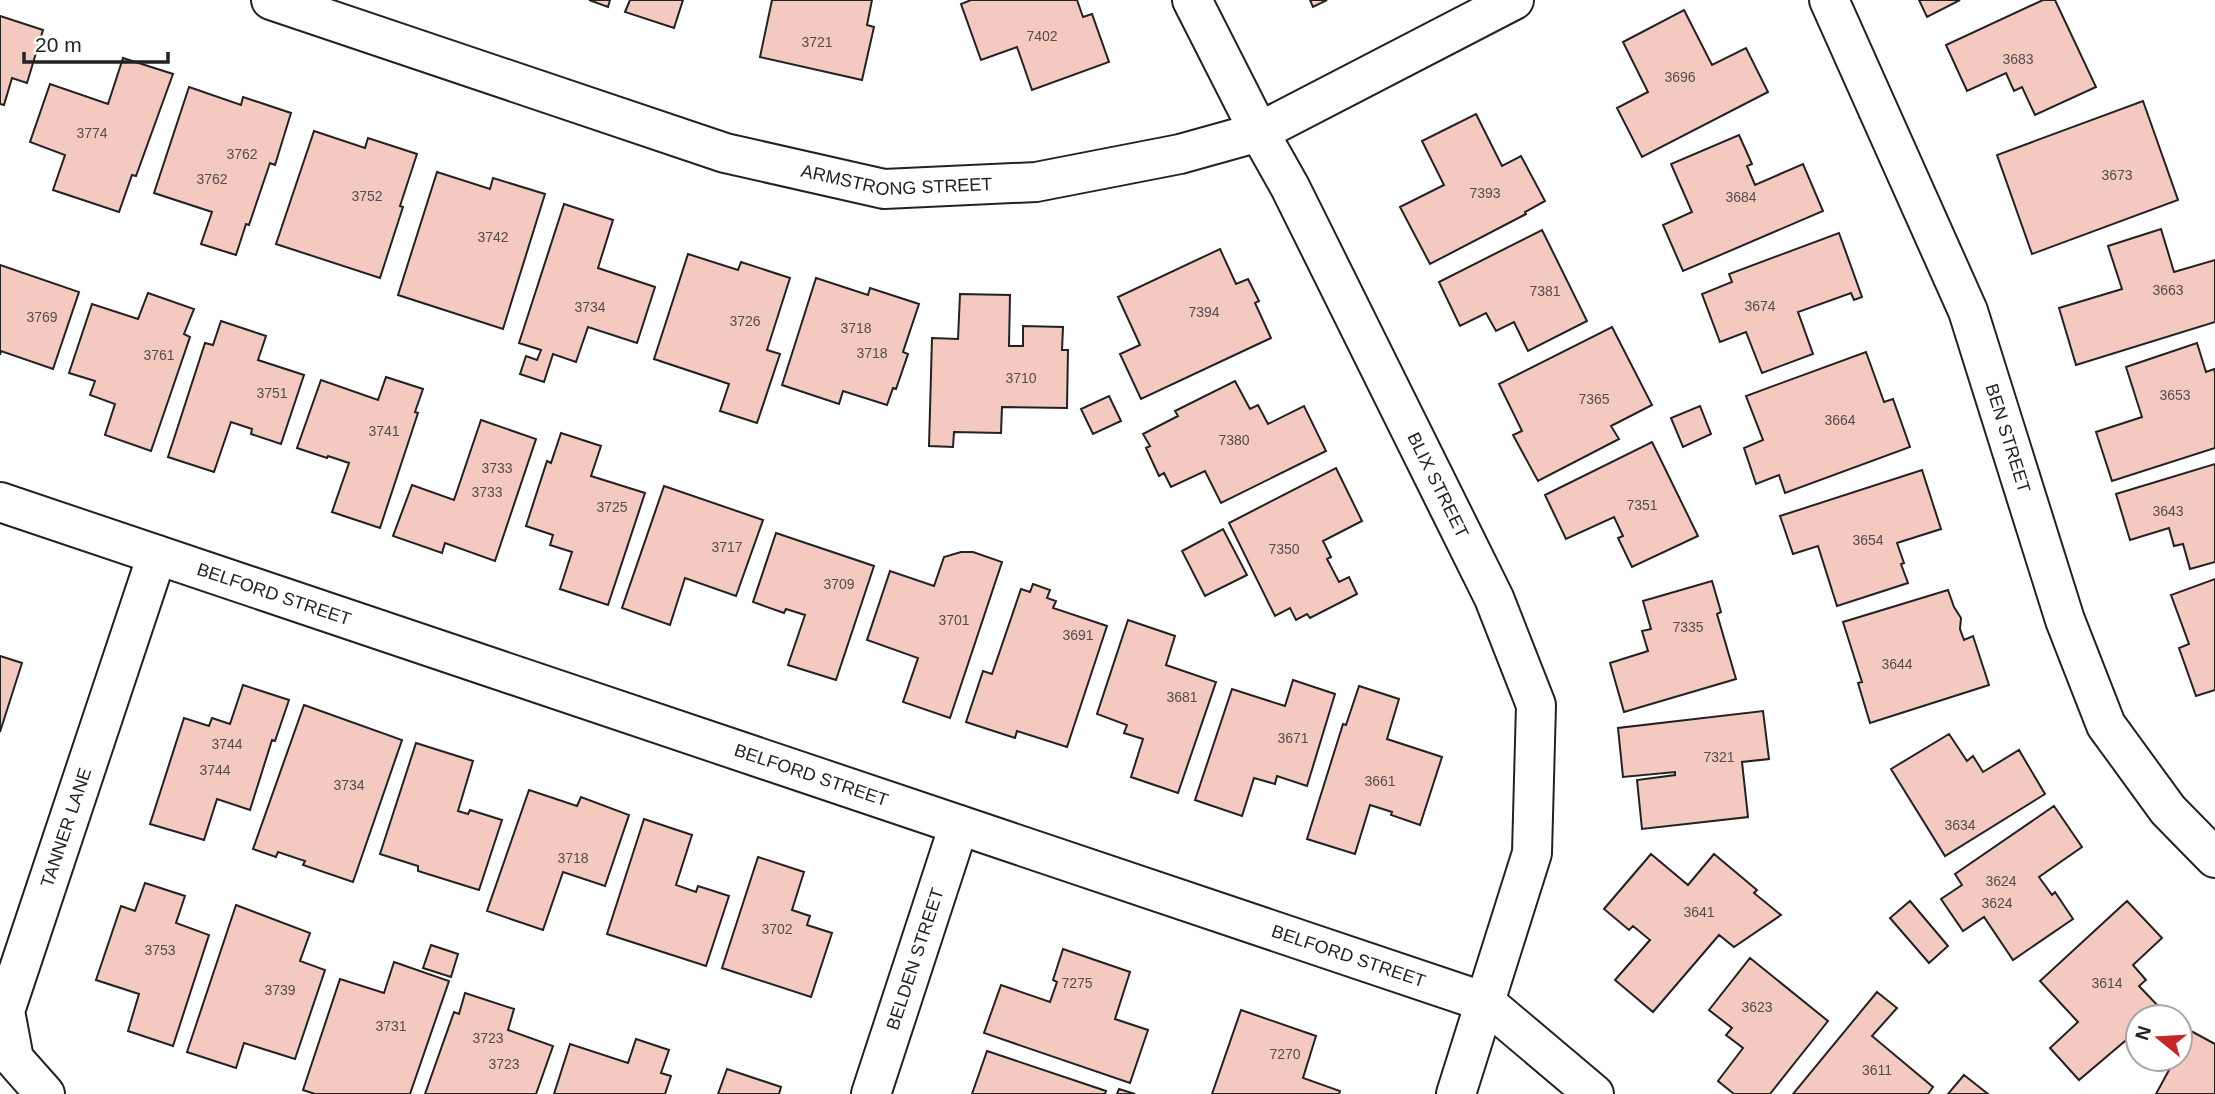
<svg xmlns="http://www.w3.org/2000/svg" width="2215" height="1094" viewBox="0 0 2215 1094" font-family="Arial,sans-serif">
<rect width="100%" height="100%" fill="#fff"/>
<path fill="#f3c9c0" stroke="#222" stroke-width="2" d="M589,0H610L608,7Z
M630,0H683L674,28L625,12Z
M772,0H872L867,25L874,27L862,80L760,57Z
M971,0H1077L1083,17L1092,14L1109,62L1032,90L1017,47L981,60L961,4Z
M1310,0H1327L1313,7Z
M1919,0H1960L1927,17Z
M2043,0H2055L2096,87L2035,115L2022,87L2014,91L2006,73L1967,91L1946,45Z
M1684,10L1712,65L1746,48L1768,92L1642,157L1617,108L1648,92L1623,42Z
M0,16L43,30L27,83L12,78L4,105L0,104Z
M123,58L173,74L136,176L132,175L119,212L53,190L65,155L30,142L50,84L108,104Z
M189,87L241,105L243,97L291,113L275,165L270,163L249,225L246,224L236,255L201,244L212,212L154,193Z
M2143,101L2178,200L2032,254L1997,155Z
M1476,114L1502,166L1521,156L1545,201L1525,212L1526,214L1430,264L1400,207L1444,185L1422,141Z
M314,131L365,148L368,138L417,154L400,206L403,207L380,278L276,244Z
M1739,135L1752,164L1747,166L1755,185L1803,164L1823,211L1683,271L1663,225L1692,212L1671,164Z
M437,172L490,189L493,178L545,194L503,329L398,295Z
M564,204L613,220L598,268L655,287L637,343L588,327L576,362L553,354L544,382L520,374L526,356L537,360L541,350L519,343Z
M2161,229L2174,272L2215,260V322L2076,365L2059,308L2122,289L2108,246Z
M1542,230L1587,321L1528,351L1514,322L1496,331L1486,313L1460,326L1439,282Z
M1839,233L1862,297L1854,300L1851,293L1798,312L1813,354L1762,373L1746,332L1720,342L1702,294L1732,282L1729,274Z
M1220,249L1236,284L1248,279L1259,301L1255,303L1271,338L1141,399L1120,354L1140,345L1118,297Z
M688,254L738,270L741,262L790,278L767,350L780,354L757,423L720,411L729,384L654,359Z
M0,265L79,292L53,369L1,351L0,355Z
M816,278L868,295L870,288L919,304L903,352L908,354L896,389L893,388L887,405L843,391L839,404L782,385Z
M148,293L194,309L184,334L190,337L151,451L105,435L115,404L90,395L95,381L69,373L92,304L138,319Z
M960,294L1010,295L1009,346H1023V326L1063,327L1062,350H1068L1067,408L1002,407L1001,433L954,432L953,447L929,446L932,338L958,339Z
M221,321L266,336L258,360L304,375L281,444L251,434L252,429L231,422L214,472L168,457L205,343L213,345Z
M1612,327L1652,405L1611,426L1619,439L1538,481L1513,435L1522,431L1499,384Z
M2197,343L2206,372L2214,369L2215,373V448L2112,481L2096,432L2142,417L2126,367Z
M1866,352L1884,402L1893,399L1910,447L1785,493L1779,475L1756,484L1744,448L1763,440L1746,396Z
M386,377L423,389L415,412L418,413L380,528L332,512L349,463L328,456L327,458L297,448L321,380L378,400Z
M1235,381L1250,409L1258,405L1268,424L1304,406L1326,451L1221,503L1205,471L1171,487L1164,473L1159,476L1146,448L1150,446L1143,434L1178,416L1175,411Z
M1109,396L1121,421L1093,434L1081,409Z
M1700,406L1711,434L1683,447L1671,418Z
M481,420L536,439L495,561L445,543L442,553L393,536L412,485L454,500Z
M561,433L601,446L591,476L645,493L608,605L560,589L572,552L550,545L553,535L526,526L547,461L551,463Z
M1652,442L1698,536L1632,567L1618,538L1623,536L1614,517L1566,539L1545,495Z
M2215,464V562L2190,569L2183,544L2174,546L2169,528L2130,540L2116,494Z
M1336,468L1362,521L1323,541L1331,557L1327,559L1339,582L1349,577L1357,594L1310,618L1307,614L1296,620L1290,608L1275,616L1229,523Z
M1922,470L1941,529L1897,543L1904,563L1901,564L1908,583L1837,606L1818,546L1793,554L1780,516Z
M664,486L763,520L736,596L685,578L670,625L622,608Z
M1223,529L1247,575L1205,596L1182,551Z
M776,533L874,566L836,680L788,665L805,615L786,609L784,613L753,602Z
M961,552H973L1002,562L950,718L903,702L918,658L867,640L890,571L934,586L944,557Z
M2215,579V690L2196,696L2179,648L2189,644L2171,595Z
M1712,581L1721,612L1717,614L1736,679L1624,712L1610,663L1648,651L1642,631L1651,629L1643,601Z
M1033,584L1050,590L1047,598L1056,601L1053,608L1107,626L1067,747L1017,731L1015,738L966,722L983,671L992,674L1021,589L1030,592Z
M1948,590L1954,607L1961,618L1960,629L1964,640L1973,636L1989,685L1870,723L1858,683L1862,682L1843,622Z
M1128,620L1175,636L1166,665L1216,682L1178,793L1131,777L1143,739L1124,733L1127,725L1097,714Z
M0,656L22,663L0,732Z
M1293,680L1335,694L1307,786L1277,776L1275,784L1254,778L1242,816L1195,800L1232,689L1285,706Z
M243,685L289,700L275,741L272,740L250,810L217,799L204,840L150,824L184,718L209,726L212,718L230,724Z
M1359,686L1399,699L1387,739L1442,757L1420,825L1391,815L1392,812L1370,805L1355,854L1307,839L1343,724L1346,725Z
M304,705L402,740L353,882L303,865L305,861L278,852L276,857L253,849Z
M1763,711L1769,759L1742,762L1748,817L1642,829L1637,780L1675,775V772L1623,777L1618,728Z
M1949,734L1967,761L1973,756L1983,772L2019,750L2045,794L1945,856L1891,769Z
M416,743L473,761L458,811L468,814L470,810L502,820L479,890L418,871V866L380,854Z
M529,790L577,806L581,797L629,815L605,886L563,872L543,930L487,911Z
M2054,806L2082,847L2039,877L2052,895L2055,892L2073,919L2013,960L1984,917L1963,931L1941,899L1962,885L1955,874Z
M644,819L692,835L676,885L696,892L698,886L729,896L706,966L607,934Z
M1651,854L1688,885L1714,854L1757,890L1754,893L1781,915L1734,947L1719,935L1653,1012L1615,980L1650,940L1633,926L1629,930L1604,909Z
M758,857L804,872L792,910L810,916L807,925L832,933L811,997L722,968Z
M145,883L185,896L176,923L209,935L173,1046L128,1031L139,994L96,980L121,906L135,911Z
M1910,901L1948,946L1929,963L1890,918Z
M2127,901L2162,938L2133,965L2146,980L2139,986L2161,1009L2152,1017H2138V1030L2079,1080L2050,1048L2078,1022L2040,981Z
M236,905L310,933L300,961L325,970L295,1059L244,1043L236,1068L187,1052Z
M431,945L458,954L451,977L423,968Z
M1063,949L1130,972L1115,1019L1148,1030L1130,1083L984,1033L1001,985L1050,1002L1057,982L1053,980Z
M1750,958L1828,1021L1770,1094H1734L1718,1081L1743,1048L1726,1035L1732,1028L1709,1010Z
M394,962L449,981L410,1094H315L303,1090L340,979L384,993Z
M1877,992L1897,1008L1872,1036L1933,1087L1928,1094H1793Z
M465,993L514,1009L508,1030L553,1046L536,1094H425L454,1012L459,1014Z
M1241,1010L1316,1036L1303,1078L1340,1091L1339,1094H1212Z
M2191,1031L2215,1044V1094H2156L2175,1059H2180V1050Z
M636,1039L669,1050L661,1073L671,1076L665,1094H554L570,1044L628,1063Z
M987,1051L1106,1091L1105,1094H972Z
M727,1069L781,1087L779,1094H718Z
M1964,1075L1988,1094H1948Z
M1119,1089L1135,1094H1117Z"/>
<g fill="none" stroke-linecap="round" stroke-linejoin="round">
<g stroke="#222" stroke-width="42">
<g id="minor">
<path id="s1" d="M271,0L725,153L884,189L1036,182L1180,154L1259,132L1514,0"/>
<path id="s2" d="M1192,0L1259,132L1290,187L1494,598L1536,705L1532,853L1456,1094"/>
<path id="s3" d="M1829,0L1968,311L2065,620L2106,725L2168,810L2215,858"/>
<path id="s4" d="M0,502L1485,1002L1594,1094"/>
<path id="s5" d="M45,1094L14,1059L5,1011L157,555"/>
<path id="s6" d="M871,1094L959,825"/>
</g>
</g>
<use href="#minor" stroke="#fff" stroke-width="38"/>
</g>
<g text-anchor="middle" stroke-width="5" stroke-linejoin="round" paint-order="stroke">
<g font-size="14" fill="#564c4a">
<text x="1042" y="41">7402</text>
<text x="817" y="47">3721</text>
<text x="2018" y="64">3683</text>
<text x="1680" y="82">3696</text>
<text x="92" y="138">3774</text>
<text x="242" y="159">3762</text>
<text x="2117" y="180">3673</text>
<text x="212" y="184">3762</text>
<text x="1485" y="198">7393</text>
<text x="367" y="201">3752</text>
<text x="1741" y="202">3684</text>
<text x="493" y="242">3742</text>
<text x="2168" y="295">3663</text>
<text x="1545" y="296">7381</text>
<text x="1760" y="311">3674</text>
<text x="590" y="312">3734</text>
<text x="1204" y="317">7394</text>
<text x="42" y="322">3769</text>
<text x="745" y="326">3726</text>
<text x="856" y="333">3718</text>
<text x="872" y="358">3718</text>
<text x="159" y="360">3761</text>
<text x="1021" y="383">3710</text>
<text x="272" y="398">3751</text>
<text x="2175" y="400">3653</text>
<text x="1594" y="404">7365</text>
<text x="1840" y="425">3664</text>
<text x="384" y="436">3741</text>
<text x="1234" y="445">7380</text>
<text x="497" y="473">3733</text>
<text x="487" y="497">3733</text>
<text x="1642" y="510">7351</text>
<text x="612" y="512">3725</text>
<text x="2168" y="516">3643</text>
<text x="1868" y="545">3654</text>
<text x="727" y="552">3717</text>
<text x="1284" y="554">7350</text>
<text x="839" y="589">3709</text>
<text x="954" y="625">3701</text>
<text x="1688" y="632">7335</text>
<text x="1078" y="640">3691</text>
<text x="1897" y="669">3644</text>
<text x="1182" y="702">3681</text>
<text x="1293" y="743">3671</text>
<text x="227" y="749">3744</text>
<text x="1719" y="762">7321</text>
<text x="215" y="775">3744</text>
<text x="1380" y="786">3661</text>
<text x="349" y="790">3734</text>
<text x="1960" y="830">3634</text>
<text x="573" y="863">3718</text>
<text x="2001" y="886">3624</text>
<text x="1997" y="908">3624</text>
<text x="1699" y="917">3641</text>
<text x="777" y="934">3702</text>
<text x="160" y="955">3753</text>
<text x="1077" y="988">7275</text>
<text x="2107" y="988">3614</text>
<text x="280" y="995">3739</text>
<text x="1757" y="1012">3623</text>
<text x="391" y="1031">3731</text>
<text x="488" y="1043">3723</text>
<text x="1285" y="1059">7270</text>
<text x="504" y="1069">3723</text>
<text x="1877" y="1075">3611</text>
</g>
<g font-size="18" fill="#222" stroke="#fff">
<text dy="6" stroke="none"><textPath href="#s1" startOffset="654">ARMSTRONG STREET</textPath></text>
<text dy="6" stroke="none"><textPath href="#s3" startOffset="474">BEN STREET</textPath></text>
<text dy="6" stroke="none"><textPath href="#s2" startOffset="544">BLIX STREET</textPath></text>
<text dy="6" stroke="none"><textPath href="#s4" startOffset="289">BELFORD STREET</textPath></text>
<text dy="6" stroke="none"><textPath href="#s4" startOffset="856">BELFORD STREET</textPath></text>
<text dy="6" stroke="none"><textPath href="#s5" startOffset="289">TANNER LANE</textPath></text>
<text dy="6" stroke="none"><textPath href="#s4" startOffset="1423">BELFORD STREET</textPath></text>
<text dy="6" stroke="none"><textPath href="#s6" startOffset="142">BELDEN STREET</textPath></text>
</g>
</g>
<g transform="translate(2159 1038) rotate(288)"><circle r="33" fill="#ffffff" stroke="#a7a7a7" stroke-width="2"/>
<path d="M0-5L12 26L0 18L-12 26Z" fill="#c62828"/>
<text y="-10" font-size="19" font-weight="bold" text-anchor="middle" fill="#222222">N</text>
</g>
<path d="M24 52v10h144v-10" fill="none" stroke="#222222" stroke-width="3.5"/>
<text x="35" y="52" font-size="21" fill="#222222" stroke="#ffffff" stroke-width="5" paint-order="stroke">20 m</text>
</svg>
